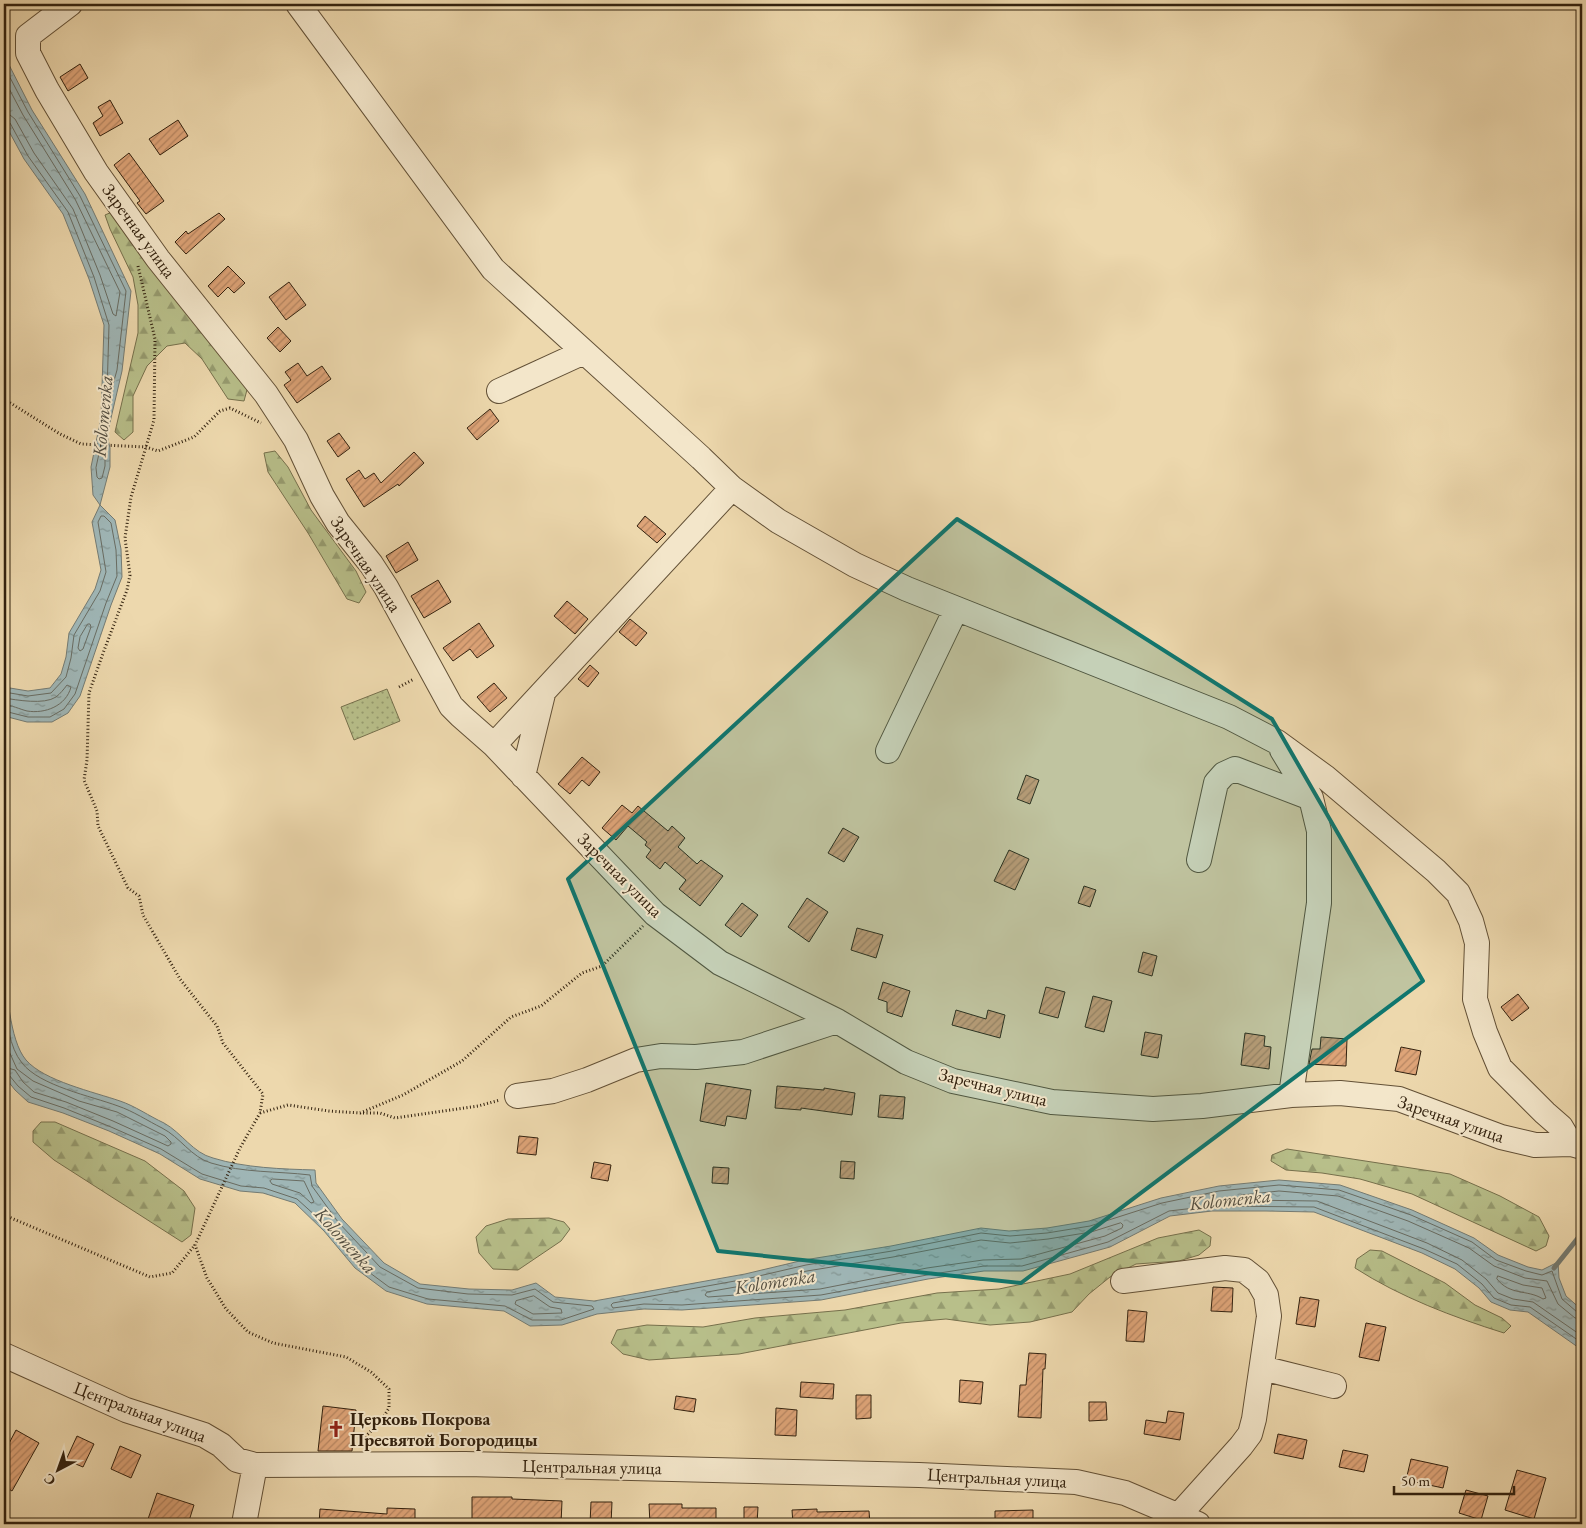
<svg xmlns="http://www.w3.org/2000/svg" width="1586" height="1528" viewBox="0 0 1586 1528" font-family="'EB Garamond',serif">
<defs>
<pattern id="grass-dots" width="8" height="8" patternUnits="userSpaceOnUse" patternTransform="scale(1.25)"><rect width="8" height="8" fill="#b8bf8a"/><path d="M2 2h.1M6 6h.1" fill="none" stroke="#969b6f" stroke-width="1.8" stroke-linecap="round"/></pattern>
<pattern id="forest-firs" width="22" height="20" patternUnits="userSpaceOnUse" patternTransform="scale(1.25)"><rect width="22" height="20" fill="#b8bf8a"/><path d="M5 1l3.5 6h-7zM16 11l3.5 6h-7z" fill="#969b6f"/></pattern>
<pattern id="water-ripples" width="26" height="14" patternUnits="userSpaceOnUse" patternTransform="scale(1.25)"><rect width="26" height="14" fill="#9fb6b6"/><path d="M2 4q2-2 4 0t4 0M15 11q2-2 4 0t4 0" fill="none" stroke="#829492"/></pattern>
<pattern id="building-hatch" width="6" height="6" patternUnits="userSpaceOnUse" patternTransform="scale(1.25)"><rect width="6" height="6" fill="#dea478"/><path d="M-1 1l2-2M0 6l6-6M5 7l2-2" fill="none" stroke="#b58561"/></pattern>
</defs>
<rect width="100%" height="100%" fill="#edd8ad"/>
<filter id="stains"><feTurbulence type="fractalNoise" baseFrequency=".004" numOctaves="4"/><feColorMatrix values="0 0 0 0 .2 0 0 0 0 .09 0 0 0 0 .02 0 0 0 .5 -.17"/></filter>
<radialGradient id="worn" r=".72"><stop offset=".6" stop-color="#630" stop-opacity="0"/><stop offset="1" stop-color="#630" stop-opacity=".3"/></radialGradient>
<path fill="url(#grass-dots)" stroke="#76704c" d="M387,689L400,721L354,740L341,707Z"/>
<path fill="url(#forest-firs)" stroke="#76704c" d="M112,212L248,386L244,401L228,399L202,359L185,343L167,346L147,366L133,396V432L124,440L115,432L138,333V305L133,277L110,229L105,215Z
M275,451L288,467L311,510L356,571L366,592L359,603L347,599L308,533L268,472L264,453Z
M41,1122H55L145,1161L184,1191L195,1208L191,1235L182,1242L54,1160L33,1142V1131Z
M1287,1149L1450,1174L1500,1196L1539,1217L1549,1236L1546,1246L1536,1251L1412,1194L1360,1179L1322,1173L1286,1170L1271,1161L1272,1155Z
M549,1218L564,1222L570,1229L561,1241L518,1270L493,1269L479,1253L476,1237L486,1226L508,1219Z
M1199,1230L1211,1237L1210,1246L1199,1255L1179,1261L1136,1264L1110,1277L1089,1294L1072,1312L1030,1322L990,1325L946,1319L901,1323L739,1354L649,1360L623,1354L611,1343L617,1330L647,1325L703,1327L755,1318L845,1310L937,1293L999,1289L1070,1274L1158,1238Z
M1370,1250L1382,1251L1445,1283L1475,1305L1502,1318L1511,1326L1504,1333C1453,1317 1400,1297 1355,1268L1357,1259Z"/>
<path fill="url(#water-ripples)" stroke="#747b73" d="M4,55L32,110L85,194L131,291L122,371L107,435L110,448V467L100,505L115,520L121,549L122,577L111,605L80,696L68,713L52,722H27L4,716V687L28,691L50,688L61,674L66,657L69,633L95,589L101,570L92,522L100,505L93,495L91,467L101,418L104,325L89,279L63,214L24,159L4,122Z
M4,961C7,988 9,1040 26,1060C44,1081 94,1092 120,1101C135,1106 149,1116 164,1123C182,1133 193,1153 213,1158C245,1168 282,1169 315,1170L316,1183L342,1219L384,1263L420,1284L469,1289L512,1290L536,1283L555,1297L594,1301L745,1274L804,1260L891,1246L981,1228L1009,1231L1047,1228L1089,1221L1161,1198L1219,1186L1279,1180L1340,1185L1412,1210L1474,1238L1498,1255L1528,1267L1542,1270L1558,1262L1559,1278L1566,1296L1582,1310V1350L1528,1312L1510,1310L1491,1302L1479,1288L1455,1269L1422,1253L1314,1212L1266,1211H1212L1170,1216L1110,1247L1023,1271H984L928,1279L821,1300L682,1310L644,1309L597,1314L562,1325L530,1326L504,1311L427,1304L386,1291L355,1268L324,1231L295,1203L263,1193L240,1191L200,1179L160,1154L109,1131L63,1113L28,1102L15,1090L4,1076Z"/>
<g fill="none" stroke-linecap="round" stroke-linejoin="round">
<path stroke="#696c62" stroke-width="1" d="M4,66L28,112L80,196L126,291L117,370L110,395L107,393L109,325L94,277L68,212L28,156L10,123L4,121
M4,79L23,115L75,199L120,292L116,316L113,314L100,275L73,209L34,153L15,119L10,115L4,114
M101,446H104L105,449V466L102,478L99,479L97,477L96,468Z
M88,624H90L91,627L83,649L80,651L78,648L80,637Z
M4,692L28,696L51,693L66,677L71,658L74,635L100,591L106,572L98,522L101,516H104L111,523L116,550L117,576L106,603L75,694L64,709L50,717H28L4,711
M4,698C17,700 44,705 56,697C60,694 64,689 67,685L71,687C66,706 45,714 27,711C19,709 12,705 4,705
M4,1002C7,1021 9,1047 22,1063C40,1086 91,1096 118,1106C133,1111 148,1121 162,1128C180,1137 191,1157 211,1163C243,1173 277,1171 310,1175L312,1186L338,1222L380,1267L418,1288L468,1294L512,1295L535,1289L553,1302L592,1306L594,1309L561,1320H532L505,1306L428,1299L389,1287L358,1264L328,1227L297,1199L264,1188L241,1186L202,1174L161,1149L111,1127L64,1108L31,1097L18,1086L9,1075L4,1073
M4,1040L17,1069L33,1081L79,1101L117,1112L165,1136L171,1142V1144L168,1146L113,1121L66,1102L34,1092L23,1082L15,1070L4,1067
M273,1179L304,1181L314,1202L311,1203L300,1193L272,1184L270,1181Z
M1121,1223L1123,1225L1122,1228L1105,1236L1021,1259L983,1260L927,1268L820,1289L708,1297L705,1295L707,1292L747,1285L807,1271L893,1257L981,1240L1010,1243L1048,1239L1091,1232Z
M1498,1276L1523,1285L1542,1288L1546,1298L1543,1299C1527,1289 1510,1296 1497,1279Z
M534,1296L550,1307L561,1309L562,1313L533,1314L515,1304L516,1301Z
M1582,1313L1577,1312L1562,1299L1552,1271L1542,1275L1526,1271L1496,1260L1472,1242L1411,1215L1339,1190L1279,1185L1219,1191L1162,1203L1090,1226L1047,1233L1010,1236L981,1233L892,1251L806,1265L746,1279L613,1303L611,1305L613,1308L644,1304L682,1305L821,1295L927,1275L984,1266H1022L1108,1242L1169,1211L1212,1206L1314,1207L1424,1249L1457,1264L1482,1284L1494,1298L1511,1305L1530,1307L1582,1343
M1582,1319L1575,1318L1558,1304L1547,1281L1525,1278L1494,1266L1469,1248L1408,1221L1338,1196L1279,1191L1242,1195L1240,1196L1242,1200L1317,1201L1427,1243L1462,1260L1486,1279L1498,1293L1513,1299L1533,1302L1582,1336"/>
<path stroke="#747b73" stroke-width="5" d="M1554,1268L1582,1233"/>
</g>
<path fill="url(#building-hatch)" stroke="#33220f" d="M80,64L88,78L68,91L60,77Z
M110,100L123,123L100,136L93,123L103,116L98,107Z
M178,120L188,136L160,155L149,139Z
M129,153L164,201L146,214L137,203L140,201L114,165Z
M219,213L225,219L186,254L175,242L186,231L188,234Z
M228,266L245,283L234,293L228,287L218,297L208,286Z
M289,282L306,305L286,320L269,297Z
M278,327L291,341L280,352L267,338Z
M298,363L307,376L322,366L331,379L297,403L284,385L291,380L285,372Z
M490,409L499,421L477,440L467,428Z
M339,433L350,448L338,457L327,441Z
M414,452L424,463L399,486L398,484L364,507L346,479L359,470L365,479L374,473L381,483Z
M645,516L666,534L657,543L637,526Z
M408,542L418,560L396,573L386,556Z
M438,580L451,602L424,618L411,596Z
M567,601L588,619L575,634L554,616Z
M630,619L647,633L636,646L619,632Z
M479,623L494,646L477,658L470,649L453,661L443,648Z
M590,665L599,673L588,687L578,679Z
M494,683L507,698L490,712L477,697Z
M582,757L600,772L589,786L582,780L570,794L558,784Z
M1026,775L1039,780L1030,804L1017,799Z
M622,805L632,813L638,806L668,831L672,826L685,838L678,847L697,864L701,860L723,876L700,906L679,889L686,880L665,862L660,869L646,857L651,850L645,845L647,842L628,826L616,840L602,828Z
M843,828L859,837L844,862L828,853Z
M1009,850L1029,859L1015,890L994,881Z
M1084,886L1096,890L1090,907L1078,903Z
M807,898L828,912L809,942L788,927Z
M742,903L758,915L741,937L725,925Z
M857,928L883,935L876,958L851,950Z
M1143,952L1157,956L1152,976L1138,972Z
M883,982L910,991L902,1017L887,1012V1002L878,999Z
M1046,987L1065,992L1058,1018L1039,1013Z
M1518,994L1529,1008L1512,1021L1501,1007Z
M1093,996L1112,1001L1104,1032L1085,1027Z
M956,1010L986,1019L988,1010L1005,1015L1000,1038L952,1025Z
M1145,1032L1162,1035L1158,1058L1141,1055Z
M1245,1033L1265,1036L1264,1046L1271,1047L1269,1069L1241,1065Z
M1321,1037L1347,1039L1346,1066L1309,1064L1312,1049H1320Z
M1401,1047L1421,1051L1416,1075L1395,1071Z
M706,1083L751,1090L746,1119L727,1116L725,1126L700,1121Z
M777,1086L824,1090V1088L855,1093L852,1115L801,1108V1110L775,1108Z
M880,1095L905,1097L903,1119L878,1117Z
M519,1136L538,1138L536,1155L517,1153Z
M841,1161L855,1162L854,1179L840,1178Z
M594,1162L611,1165L608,1181L591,1178Z
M713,1167L729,1168L728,1184L712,1183Z
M1213,1287L1233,1288L1232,1312L1211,1311Z
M1300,1297L1319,1300L1315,1327L1296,1324Z
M1128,1310L1147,1312L1144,1342L1126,1341Z
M1366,1323L1386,1327L1379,1361L1359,1357Z
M1029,1353L1046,1354L1045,1369H1043L1041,1418L1018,1417L1020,1385H1026Z
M960,1380L983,1382L981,1404L959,1402Z
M801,1382L834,1384L833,1399L800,1397Z
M856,1395H871V1418L856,1419Z
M676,1396L696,1399L694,1412L674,1409Z
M1089,1402H1106L1107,1420L1089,1421Z
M323,1406L356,1410L352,1451H318Z
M776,1408L797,1410L796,1436L775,1435Z
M1168,1411L1184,1413L1180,1440L1144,1434L1146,1420L1166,1423Z
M16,1430L39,1443L12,1491L4,1486V1453Z
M1278,1434L1307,1440L1303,1459L1274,1453Z
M77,1436L94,1444L83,1467L66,1460Z
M120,1446L141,1455L131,1478L111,1469Z
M1343,1450L1368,1455L1364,1472L1339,1467Z
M1411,1459L1448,1467L1443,1488L1406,1480Z
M1517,1470L1546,1478L1534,1519L1505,1510Z
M1466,1490L1488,1496L1481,1520L1459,1513Z
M157,1493L194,1505L188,1524H164L148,1519Z
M472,1497H512V1499L562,1501L561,1524L512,1522V1524H472Z
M591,1502H612L611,1524H590Z
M649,1504H682V1508H716V1524H650Z
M744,1507H758L757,1524H744Z
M387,1508L415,1509V1524H319L320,1509L387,1514Z
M817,1509V1512L869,1511L870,1524H793L792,1510Z
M1033,1510V1524H995V1511Z"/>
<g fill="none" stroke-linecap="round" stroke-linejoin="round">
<g stroke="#625036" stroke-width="26">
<path id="minor" d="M70,4L28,36V53L47,90L96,172L158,259L266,394L296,440L322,496L338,523L371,564L386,587L451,706L461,716L494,745L655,914L720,963L837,1021L906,1062L953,1081L1052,1102L1153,1109L1202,1106L1291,1095L1340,1093L1399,1099L1501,1137L1535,1145L1571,1144L1582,1147
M298,4L493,269L701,458L732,488L494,745
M499,391L584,352
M732,488L778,521L855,565L907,589L1229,717L1277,742L1325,777L1436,871L1458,893L1471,921L1477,943L1475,999L1485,1032L1500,1068L1545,1113L1561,1127L1571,1144
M1282,750L1311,798L1319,831V903L1291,1095
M888,751L956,609
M523,776L543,694
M1199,860L1216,783L1224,774L1235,769L1311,798
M517,1096L553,1091L587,1080L636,1060L661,1056L696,1057L743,1052L837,1021
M1123,1281L1225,1268L1244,1270L1258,1281L1266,1295L1269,1316L1254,1419L1250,1434L1241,1446L1179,1515L1176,1524
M4,1355L126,1410L204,1435L221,1445L237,1460L255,1465L465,1464L919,1475L1076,1482L1125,1493L1198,1524
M1262,1368L1334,1386
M244,1524L255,1465"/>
</g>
<path stroke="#33220f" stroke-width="3" stroke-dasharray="1 2.5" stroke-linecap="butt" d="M138,266L155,339L154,420L131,497L125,538L130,575L127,590L102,656L89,693L87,760L84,780L97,811L98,826L128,888L139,896L143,915L180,979L217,1026L223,1043L263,1094L260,1113L240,1148L195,1245L207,1278L226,1309L248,1332L273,1343L346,1357L371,1372L389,1389V1408L381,1421L367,1435L365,1446
M4,399L60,434L81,444L146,447L158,451L194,437L220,411L230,408L261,423
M399,687L414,679
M260,1113L288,1105L329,1111L360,1113L403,1095L462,1061L511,1017L541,1006L582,973L602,966L643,926
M363,1113H380L395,1118L478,1106L500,1100
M4,1215L150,1277L172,1273L195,1245"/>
<use href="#minor" stroke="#f3e6ca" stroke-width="24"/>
</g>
<path fill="#0f766e" fill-opacity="0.2" stroke="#0f766e" stroke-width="4" stroke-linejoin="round" d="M957,519L1272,719L1423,981L1021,1283L718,1251L568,879Z"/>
<defs>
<g id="church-bare" transform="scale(1.35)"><path d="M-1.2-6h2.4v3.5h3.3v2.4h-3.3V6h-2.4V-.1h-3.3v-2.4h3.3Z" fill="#8f2418" stroke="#f3e6ca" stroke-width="2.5" paint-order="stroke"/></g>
</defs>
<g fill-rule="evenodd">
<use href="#church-bare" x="336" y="1429"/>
</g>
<g text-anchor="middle" stroke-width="4" stroke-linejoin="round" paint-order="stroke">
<g font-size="18" fill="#33220f" stroke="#f3e6ca">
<text transform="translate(139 231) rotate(54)" y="6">Заречная улица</text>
<text transform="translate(366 564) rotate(56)" y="6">Заречная улица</text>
<text transform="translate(620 875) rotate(45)" y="6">Заречная улица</text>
<text transform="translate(993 1087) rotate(14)" y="6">Заречная улица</text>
<text transform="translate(1451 1119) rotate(19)" y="6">Заречная улица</text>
<text transform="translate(140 1412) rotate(21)" y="6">Центральная улица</text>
<text transform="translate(592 1467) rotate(1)" y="6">Центральная улица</text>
<text transform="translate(997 1478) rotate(3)" y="6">Центральная улица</text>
</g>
<g font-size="18" font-weight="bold" fill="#33220f" stroke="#f3e6ca" text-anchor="start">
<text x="350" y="1425">Церковь Покрова<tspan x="350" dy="21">Пресвятой Богородицы</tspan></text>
</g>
<g font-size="19" font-style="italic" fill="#534e41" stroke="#f3e6ca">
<text transform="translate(102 416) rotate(-85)" y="7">Kolomenka</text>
<text transform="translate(1230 1199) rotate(-6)" y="7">Kolomenka</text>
<text transform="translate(346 1240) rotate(48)" y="7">Kolomenka</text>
<text transform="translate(775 1281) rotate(-9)" y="7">Kolomenka</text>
</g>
</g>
<rect width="1586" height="1528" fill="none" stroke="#edd8ad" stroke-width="20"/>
<rect x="5" y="5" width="1576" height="1518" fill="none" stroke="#33220f" stroke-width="2.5"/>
<rect x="10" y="10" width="1566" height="1508" fill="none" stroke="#33220f"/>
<g transform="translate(58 1470) rotate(221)" stroke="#f3e6ca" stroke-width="4" paint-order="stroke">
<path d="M0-4L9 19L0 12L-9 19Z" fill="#33220f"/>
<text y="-8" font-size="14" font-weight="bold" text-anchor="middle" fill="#33220f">С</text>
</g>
<path d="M1394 1486v8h120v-8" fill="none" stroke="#33220f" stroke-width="2.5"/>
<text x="1401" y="1486" font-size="15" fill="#33220f" stroke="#f3e6ca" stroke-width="4" paint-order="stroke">50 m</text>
<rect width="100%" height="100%" filter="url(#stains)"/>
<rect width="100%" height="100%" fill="url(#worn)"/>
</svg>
